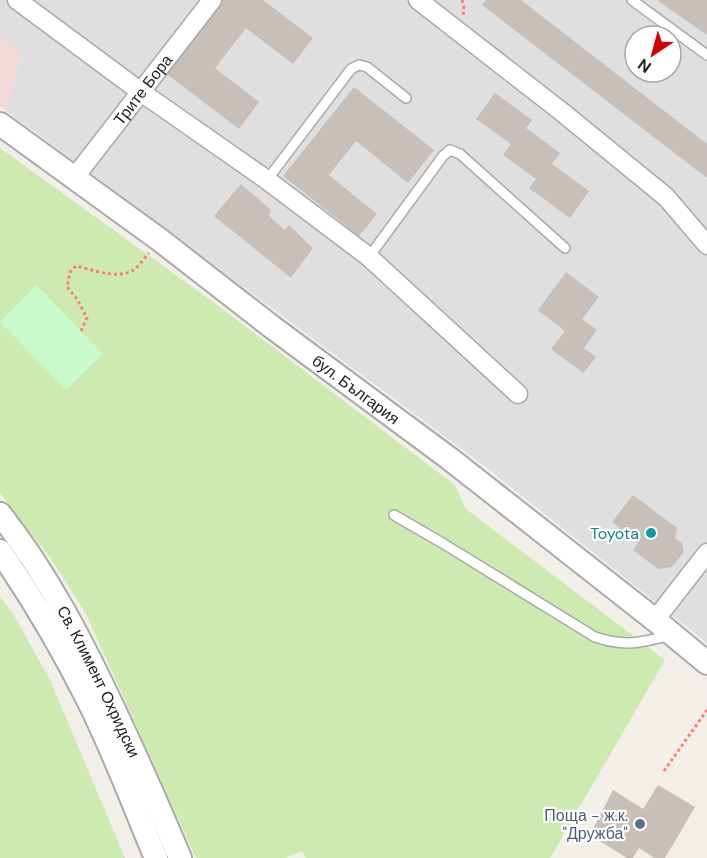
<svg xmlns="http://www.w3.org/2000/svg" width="707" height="858" viewBox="0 0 707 858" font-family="'DM Sans',sans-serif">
<rect width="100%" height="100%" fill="#f2efe9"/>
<path fill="#e0dfdf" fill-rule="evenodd" d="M0,0H707V643L482,464L5,110L22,56L0,35ZM635,36H671V72H635Z"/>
<path fill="#f2dad9" d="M0,35L22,56L5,110L0,107Z"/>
<path fill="#cdebb0" d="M0,148L209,299L455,485L466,509L665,660L550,858H306L302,851L286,858H196L85,612L51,559L0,493Z
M0,596L15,617L51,682L125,858H0Z"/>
<path fill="#c8facc" d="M37,285L103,354L66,390L0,322Z"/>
<path fill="#c7bfb8" d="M219,0H263L313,38L293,64L246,28L215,68L259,102L239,129L164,72Z
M486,0H521L707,144V178L482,5Z
M657,0H707V35Z
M354,87L434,150L408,183L356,141L329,175L377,214L359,236L283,176Z
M495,93L532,120L526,128L560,153L552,164L589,191L570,218L529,188L536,179L503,155L511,144L476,119Z
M241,184L271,210L269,216L285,230L289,225L313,248L291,278L214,216Z
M566,272L599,297L582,319L597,330L584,348L596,357L583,373L551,349L565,331L538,310Z
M633,495L677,528L675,538L682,543L684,552L672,567L658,569L633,550L638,543L612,522Z
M658,785L695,807L665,858H654L639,848L633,858H627L590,835L613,790L643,809Z"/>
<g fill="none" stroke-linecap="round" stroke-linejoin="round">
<g stroke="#a9a9a9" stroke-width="12">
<path id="service" d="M632,0L707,55
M267,180L351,69L359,65L367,67L406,98
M369,257L443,156L450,150L460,154L565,248
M394,515L444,544L595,637C625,647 640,643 671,635"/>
</g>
<g stroke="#a9a9a9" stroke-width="21">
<g id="minor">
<path d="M17,0L141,92L267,180L369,257L518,394"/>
<path d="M418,0L562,112L666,197L707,245"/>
<path id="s1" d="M74,178L212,0"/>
<path d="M655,620L707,553"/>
</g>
</g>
<g stroke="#a9a9a9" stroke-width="26">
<g id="tertiary">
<path id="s2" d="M0,124L160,240L272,327L450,459L655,620L707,663"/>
<path id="s3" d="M0,514C48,575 84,645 117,716C139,763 160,810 180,858"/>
<path d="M0,551C33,599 63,650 89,702C114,752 134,806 156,858"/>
</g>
</g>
<path stroke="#fa8072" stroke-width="3" stroke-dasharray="3 3" stroke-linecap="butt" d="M462,0L464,9L463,16
M81,331L87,318L77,299L67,287L70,272L76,266C93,270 115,279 132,271C138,268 144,258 149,253
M664,771L707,710"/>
<use href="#service" stroke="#fff" stroke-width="9"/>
<use href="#minor" stroke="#fff" stroke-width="18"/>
<use href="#tertiary" stroke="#fff" stroke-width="22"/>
</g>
<circle fill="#0f9aa8" stroke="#fff" stroke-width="2" cx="651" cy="533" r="6"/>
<circle fill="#5c6f8a" stroke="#fff" stroke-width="2" cx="640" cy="824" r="6"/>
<g text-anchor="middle" stroke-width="4.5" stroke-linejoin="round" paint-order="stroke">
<g font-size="16" fill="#222" stroke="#fff">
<text dy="6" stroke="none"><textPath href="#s1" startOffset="112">Трите Бора</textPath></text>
<text dy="6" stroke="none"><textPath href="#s2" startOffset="444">бул. България</textPath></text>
<text dy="6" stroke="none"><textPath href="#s3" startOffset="195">Св. Климент Охридски</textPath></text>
</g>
<g font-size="16" fill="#0d838f" stroke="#fff" text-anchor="end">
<text x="639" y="539">Toyota</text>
</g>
<g font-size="16" fill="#4e5e75" stroke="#fff" text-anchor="end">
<text x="628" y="821">Поща - ж.к.<tspan x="628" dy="18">"Дружба"</tspan></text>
</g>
</g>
<g transform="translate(653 54) rotate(216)"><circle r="28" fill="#ffffff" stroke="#a7a7a7" stroke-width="1.5"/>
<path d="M0-4.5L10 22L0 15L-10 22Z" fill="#d40000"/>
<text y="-9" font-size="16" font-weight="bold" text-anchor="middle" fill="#222222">N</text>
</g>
</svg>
